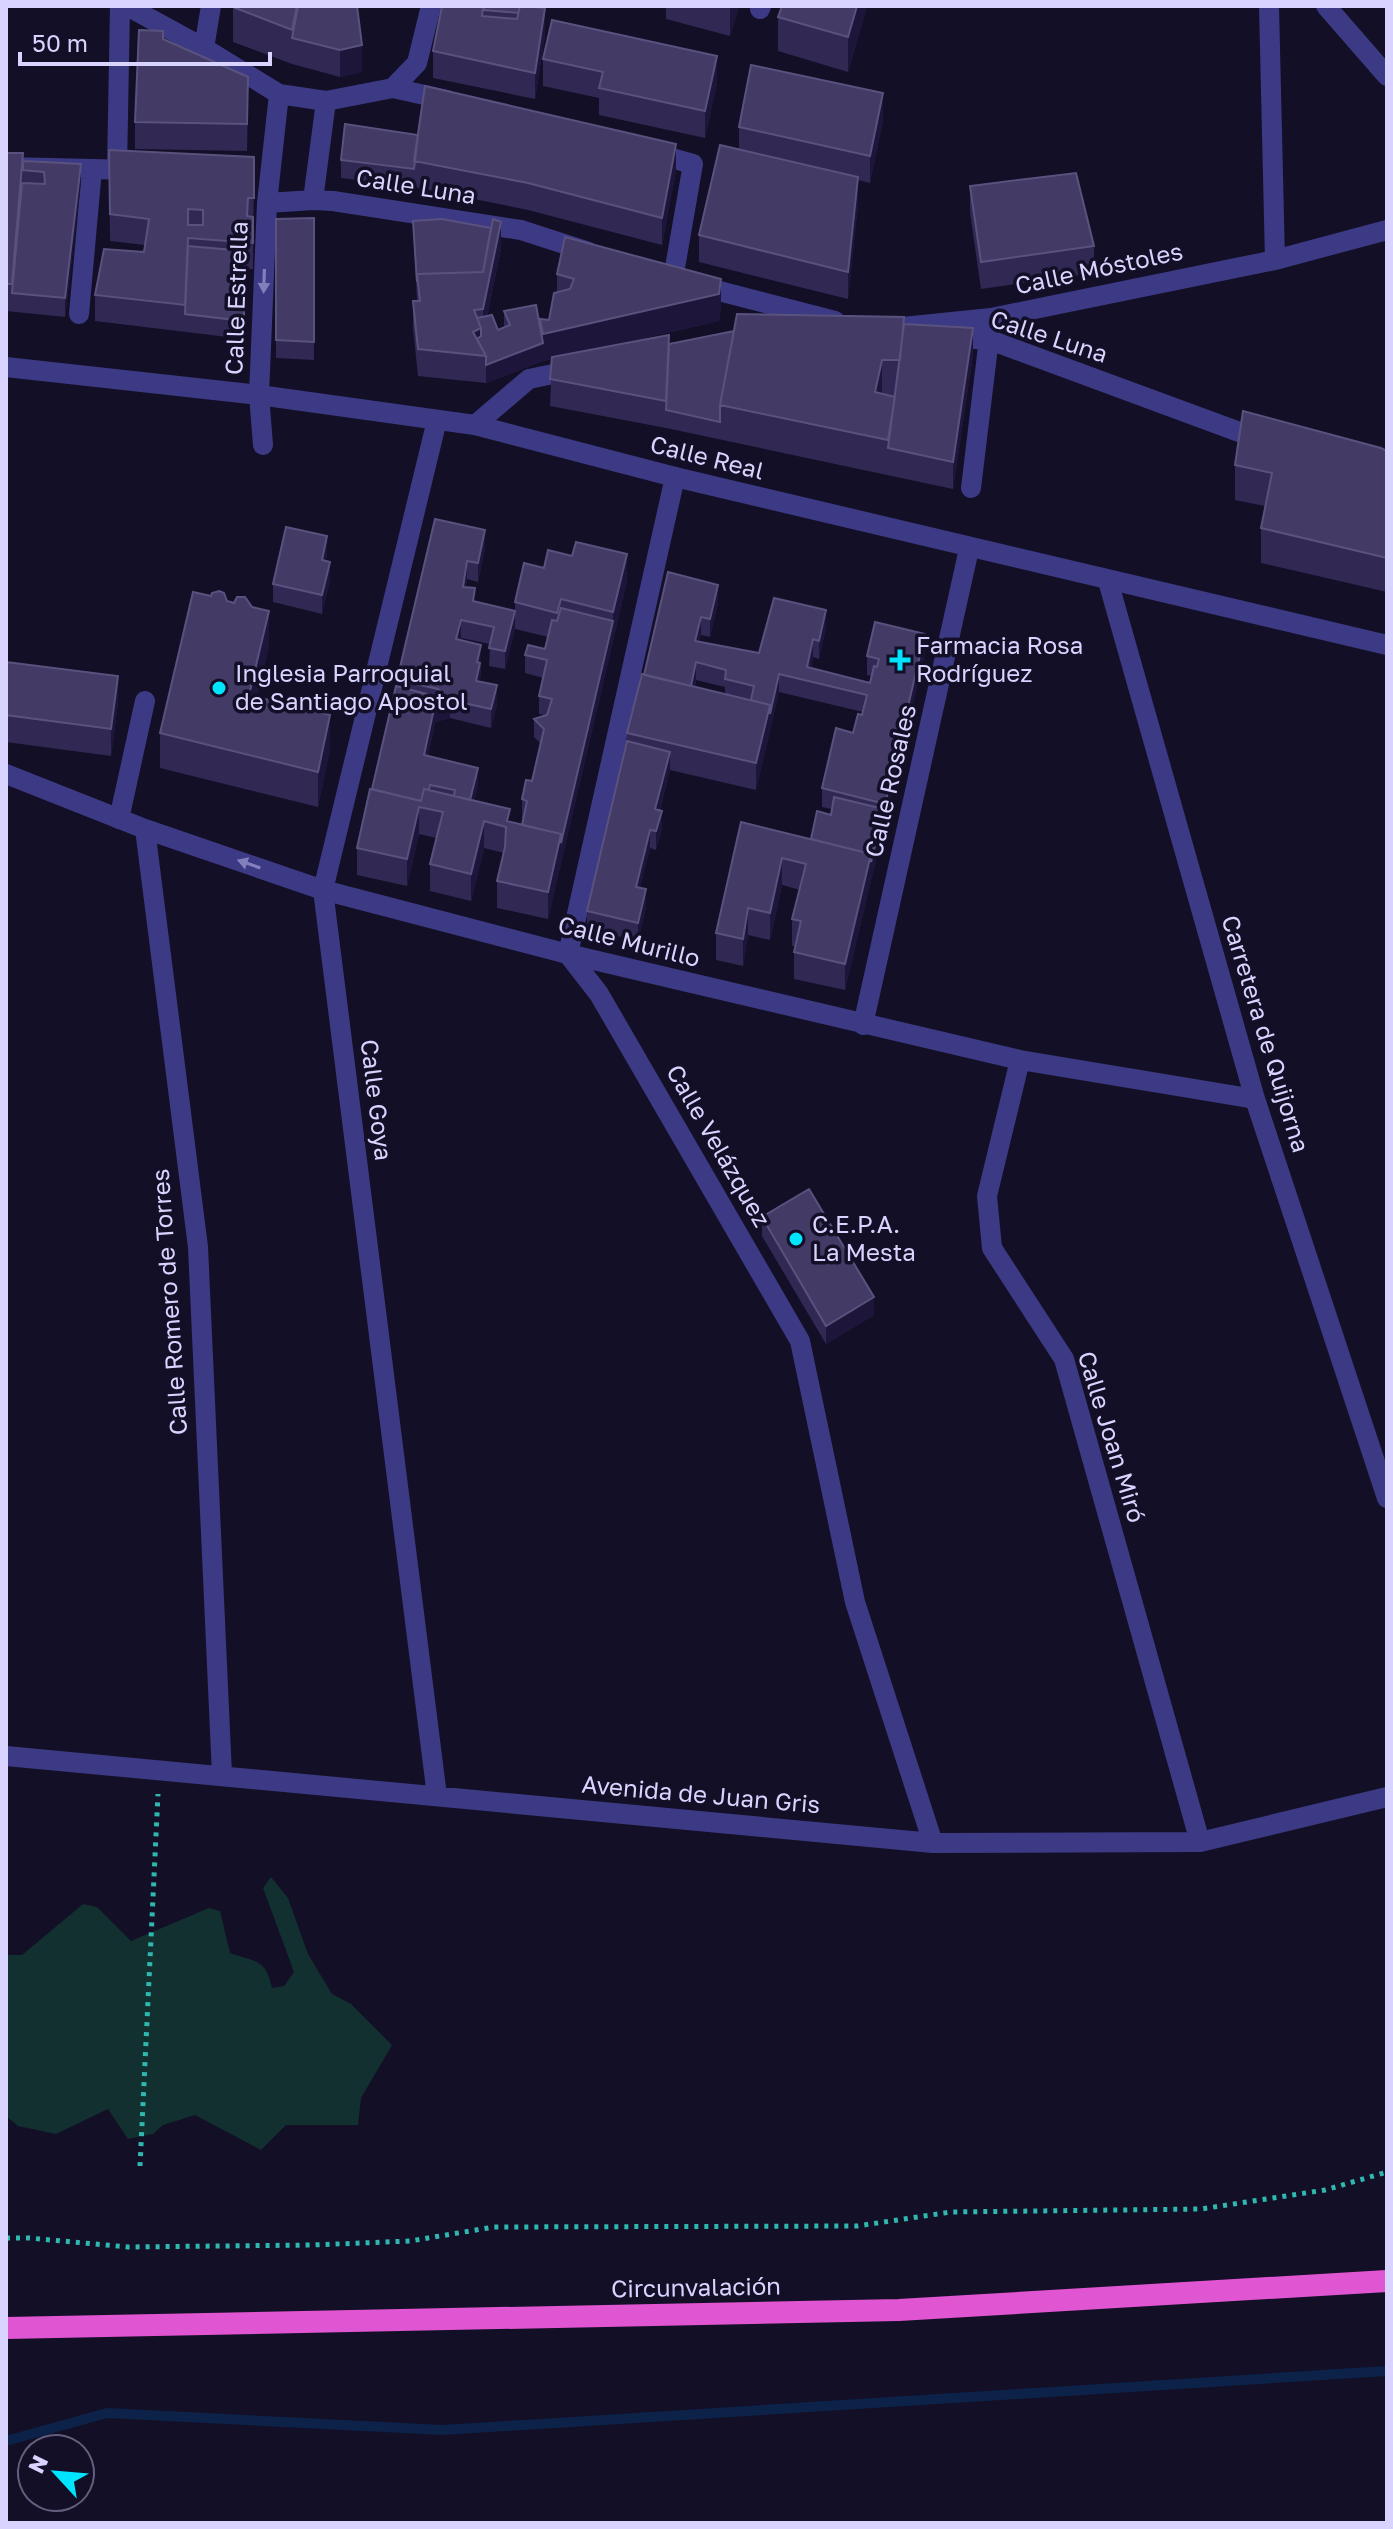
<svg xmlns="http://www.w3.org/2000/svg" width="1393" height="2529" viewBox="0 0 1393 2529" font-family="'Golos Text',sans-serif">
<rect width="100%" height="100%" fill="#130f26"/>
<path fill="#12302f" d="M271,1877L288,1898L308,1954L332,1994L351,2004L392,2045L361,2098L358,2125H286L261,2150L195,2115L163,2125L153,2134L128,2139L108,2109L56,2134L18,2126L6,2116V1955H22L83,1904L97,1907L131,1941L209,1908L220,1911L230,1953C256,1962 266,1959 272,1988L284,1986L294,1972L263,1888Z"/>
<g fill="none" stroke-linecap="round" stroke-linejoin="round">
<path stroke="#0c2248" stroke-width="10" d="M6,2441L107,2413L443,2430L1387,2371"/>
<path stroke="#2fb8b0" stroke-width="5" stroke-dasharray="4 6" stroke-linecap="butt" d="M140,2166L158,1794
M6,2238H29L128,2247L312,2245L410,2241L494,2227L857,2226L951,2212L1201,2209L1325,2190L1387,2172"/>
<path stroke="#3d3a85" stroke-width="20" d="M259,395L263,445
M119,819L145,701"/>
<path stroke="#3d3a85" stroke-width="20" d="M127,6L204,48L279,94
M1269,6L1275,260
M1326,6L1387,76
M760,9L761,6
M204,48L211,6
M393,88L447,100
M326,101L393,88L417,63L431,6
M653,153L693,164L673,279
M6,167L134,170
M117,169L120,6
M313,200L326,101L279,94L267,203L313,200L333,201L521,230L589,252
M696,285L835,321
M79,314L92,169
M893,328L991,318L1275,260L1387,230
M946,337L990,340L1242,433L1264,439
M259,395L267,203
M437,420L323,890L437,1796
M475,425L529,379L577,369
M675,477L568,954L599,994L800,1341L855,1602L933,1843
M971,488L990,330
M1108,581L1255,1099L1387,1498
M6,774L145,829L323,890L568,954L1020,1060L1255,1099
M145,829L198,1247L222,1775
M863,1025L969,549
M1020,1060L987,1196L992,1248L1064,1359L1200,1842
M6,1756L933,1843L1200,1842L1387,1797"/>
<path stroke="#3d3a85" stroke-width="20" d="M6,367L259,395L475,425L675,477L1387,645"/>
<path stroke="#e055d1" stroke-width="22" d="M6,2328L899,2310L1387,2281"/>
</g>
<path fill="#312854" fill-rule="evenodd" d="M233,6H357L362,72L340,77L292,64L233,42Z
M442,6H532L545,35L535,99L433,78V51Z
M666,6H739L730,36L666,19Z
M867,6L848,72L778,51V17Z
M543,59L717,83L705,138L599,115V98L543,86Z
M248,104L247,151L135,149V122Z
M883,120L870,183L858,180V204L848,299L699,262V235L739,149V127Z
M345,124L676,171L662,245L528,210L414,187L341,178V160Z
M109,150L254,157L253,269H244V339L95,321V295L144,252L145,245L110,241Z
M6,153L23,161L81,182L65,317L6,311Z
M970,186L1094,246V273L981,289L970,213Z
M314,218V360L276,358V219Z
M413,221L501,249L487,317L498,330L504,327V311L540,328V319L549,320L557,292V274L721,306L719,321L596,349L904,324L973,355L953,489L666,428L550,406L552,359L543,361L486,383L418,376L413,328V301H417Z
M1387,451V592L1261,563V528L1265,506L1235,500V465Z
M435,519L485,549L478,582L467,579L466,587L475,602L515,611V602L544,568L627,581L548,919L497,908V881L504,853L484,848L471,901L430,891V864L436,838L419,834L407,886L357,875V848L397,686V680ZM515,629L548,637L545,649L525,655V673L543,678L539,696V714L545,715L534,719V737L541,744L532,781L522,799V818H523L522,825L510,822L474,801L478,786L428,756L435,722L450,718L491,728L497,704L480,682L481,663L461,640V638L490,644L489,666L505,669Z
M327,554L326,561L330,580L322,614L273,602V584Z
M668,572L718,603L710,637L701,635L699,642L759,653L826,628L819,659L813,657L811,668L870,683L871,676L867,675V656L925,653L845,990L794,979V952L795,946H792V919L800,890L782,885L770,940L748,935L743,966L716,960V933L741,822L811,839L831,815L832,809L822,807V788L853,733L863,712L779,692L756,790L670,770L660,810L662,829L656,850L650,848L640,887L646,907L638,941L587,929V911L627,741V733L644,675ZM696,680L725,687V694L695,687Z
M211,596L227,601L269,646L257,697L330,749L318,807L160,768V733Z
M6,662L118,703L111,756L6,742Z
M762,1217L874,1315L826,1344L762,1236Z"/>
<path fill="#1d163a" d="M730,6H739L730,36Z
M857,6H867L848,72V37Z
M545,8V35L535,99V73Z
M362,45V72L340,77V50Z
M717,56V83L705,138V111Z
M883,93V120L870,183V156Z
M676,144V171L662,245V218Z
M81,164V182L65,317V298Z
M858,177V204L848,299V272Z
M501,222V249L483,336V309Z
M721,279V306L719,321L543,361V334Z
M481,328V355L473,332Z
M973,328V355L953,489V462Z
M543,343V361L486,383V365Z
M882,360V395L875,392Z
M485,530V549L478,582V563Z
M327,536V554L322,578V560Z
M627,554V581L548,919V892L613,621V612Z
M467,561V579L463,605V587Z
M330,562V580L322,614V595Z
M718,585V603L710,637V619Z
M826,610V628L819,659V641Z
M269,611V646L249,729V695Z
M515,611V629L505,669V651Z
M701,617V635L695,659V641Z
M461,620V638L456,657V639Z
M925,634V653L885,822V804Z
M813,639V657L808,681L807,667Z
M481,645L480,681L476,699L477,662Z
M696,662V680L689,712V693Z
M779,674V692L756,790V763Z
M118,676V703L111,756V729Z
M497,685V704L491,728V709Z
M450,700V718L435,722L424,774V755L435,704Z
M330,715V749L318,807V772Z
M670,752V770L655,828V809Z
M478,768V786L468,826V808Z
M419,807V834L407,886V859Z
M884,809V827L845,990V964L871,854Z
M662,811V829L656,850V831Z
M484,821V848L471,901V874Z
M650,830V848L636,905V887Z
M782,858V885L770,940V913Z
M646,889V907L638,941V923Z
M748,908V935L743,966V939Z
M874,1297V1315L826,1344V1326Z"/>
<path fill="#433a66" stroke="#5a527e" stroke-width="2" fill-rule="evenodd" d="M233,6H297L292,30L233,7Z
M298,6H357L362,45L340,50L292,38Z
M442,6H483L482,16L517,19L520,6L545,8L535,73L433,51Z
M484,6H520L518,13L484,10Z
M782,6H857L848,37L778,17Z
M552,20L717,56L705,111L599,88L603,72L543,59Z
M139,30L163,31V39L248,77L247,124L135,122Z
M751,65L883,93L870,156L739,127Z
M425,86L676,144L662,218L528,183L414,161Z
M345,124L418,135L414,169L341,160Z
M720,145L858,177L848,272L699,235Z
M109,150L254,157V198H248L247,216L253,217V243L188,238L185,305L95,295L104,249L144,252L149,219L110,214ZM188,209L203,210V225H188Z
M6,153H23L12,284H6Z
M23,161L81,164L65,298L12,293L22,183L45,184L44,172L23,170Z
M1076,173L1094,246L981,262L970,186Z
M314,218V342L276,340V219Z
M442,219L491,228L483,272L417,274V282L413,221Z
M493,219L501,222L483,309L474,310L481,328L473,332L486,356L418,349L413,301H420L417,274L483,272Z
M565,237L721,279L719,294L543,334L540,319L549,320L554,293L570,289L574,279L557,274Z
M188,246L244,251V321L185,314Z
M536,305L543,343L486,365V356L477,339L481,336V328L477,318L492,315L498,330L510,325L504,311Z
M737,314L904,317L900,360H882L875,392L895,397L888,440L720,405Z
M904,324L973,328L953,462L888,448Z
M734,331L720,405V422L666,410L669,344Z
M669,335L666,401L550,379L552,357Z
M1243,411L1381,448L1387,451V558L1261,528L1272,473L1235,465Z
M435,519L485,530L478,563L467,561L463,587L475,588L473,601L515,611L505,651L489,648L494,627L461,620L456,639L481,645L477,662L480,663L476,681L497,685L491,709L450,700L438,689L397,680Z
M286,527L327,536L322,560L330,562L322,595L273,584Z
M576,542L627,554L613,612L561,599L557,613L515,602L524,563L544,568L548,550L572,556Z
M668,572L718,585L710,619L701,617L695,641L759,653L774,598L826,610L819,641L813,639L807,667L870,683L874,666L877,667L879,659L867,656L875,622L925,634L885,804L822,788L836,728L853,733L858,714L862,715L867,695L779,674L770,714V705L751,700L754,686L725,679L726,670L696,662L691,686L644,675Z
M219,591L224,593L227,601L234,603L237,597H245L252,607L269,611L249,695L330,715L318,772L160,733L193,592L211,596L212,593Z
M561,608L613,621L561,843V834L522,825L527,801L522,799L526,780L532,781L544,729L534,719L547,715L552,699L539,696L547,660L525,655L528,645L545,649L552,620L557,621Z
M6,662L118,676L111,729L6,715Z
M642,674L770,705L756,763L627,733Z
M396,686L450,700L435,704L424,755L478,768L470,800L454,796L455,790L430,785L429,790L424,789L421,801L372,789Z
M627,741L670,752L655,809L662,811L656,831L650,830L636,887L646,889L638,923L587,911Z
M370,789L421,801L424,789L510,809L507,821L561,834L548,892L497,881L505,847L506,827L484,821L471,874L430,864L443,812L419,807L407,859L357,848Z
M834,797L884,809L871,862V854L811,839L817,811L831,815Z
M741,822L871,854L845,964L794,952L801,921L792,919L806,864L782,858L770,913L748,908L743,939L716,933Z
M809,1189L874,1297L826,1326L762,1217Z"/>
<defs><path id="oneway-solid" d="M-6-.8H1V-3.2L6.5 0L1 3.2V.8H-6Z" transform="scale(2)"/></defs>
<g fill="#837fbc">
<use href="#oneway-solid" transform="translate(264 281) rotate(92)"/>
<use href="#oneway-solid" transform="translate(249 864) rotate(-161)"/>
</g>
<g fill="#00e5ff" stroke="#130f26" stroke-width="3">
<path d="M896 648h8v8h8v8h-8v8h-8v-8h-8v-8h8z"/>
<circle cx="219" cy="688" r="8"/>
<circle cx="796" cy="1239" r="8"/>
</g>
<g text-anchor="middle" stroke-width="7" stroke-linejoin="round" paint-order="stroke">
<g font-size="24" fill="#d9d4ff" stroke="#130f26">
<text transform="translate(416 187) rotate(9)" y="8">Calle Luna</text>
<text transform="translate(1099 269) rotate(-12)" y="8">Calle Móstoles</text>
<text transform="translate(237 298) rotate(-88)" y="8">Calle Estrella</text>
<text transform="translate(1049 337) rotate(18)" y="8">Calle Luna</text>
<text transform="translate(707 458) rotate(14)" y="8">Calle Real</text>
<text transform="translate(891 781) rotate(-77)" y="8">Calle Rosales</text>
<text transform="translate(629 942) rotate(14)" y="8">Calle Murillo</text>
<text transform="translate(1265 1034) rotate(73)" y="8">Carretera de Quijorna</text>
<text transform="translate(376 1100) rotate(83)" y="8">Calle Goya</text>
<text transform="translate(718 1146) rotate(60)" y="8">Calle Velázquez</text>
<text transform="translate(170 1302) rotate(-94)" y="8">Calle Romero de Torres</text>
<text transform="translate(1111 1437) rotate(73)" y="8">Calle Joan Miró</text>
<text transform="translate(701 1795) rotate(5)" y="8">Avenida de Juan Gris</text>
<text transform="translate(696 2288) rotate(-1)" y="8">Circunvalación</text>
</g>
<g font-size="24" fill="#d9d4ff" stroke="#130f26" text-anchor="start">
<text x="916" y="654">Farmacia Rosa<tspan x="916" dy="28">Rodríguez</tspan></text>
<text x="235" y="682">Inglesia Parroquial<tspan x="235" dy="28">de Santiago Apostol</tspan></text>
<text x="812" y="1233">C.E.P.A.<tspan x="812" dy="28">La Mesta</tspan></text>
</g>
</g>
<rect width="1393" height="2529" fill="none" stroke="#d9d4ff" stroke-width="16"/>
<g transform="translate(56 2473) rotate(296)"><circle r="38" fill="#130f26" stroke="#625e7d" stroke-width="2"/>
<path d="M0-6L14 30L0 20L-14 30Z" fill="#00e5ff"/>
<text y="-12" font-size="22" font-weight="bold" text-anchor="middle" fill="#d9d4ff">N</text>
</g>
<path d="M20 52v12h250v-12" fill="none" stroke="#d9d4ff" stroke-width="4"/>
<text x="32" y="52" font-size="24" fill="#d9d4ff" stroke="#130f26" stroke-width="6" paint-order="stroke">50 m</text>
</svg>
